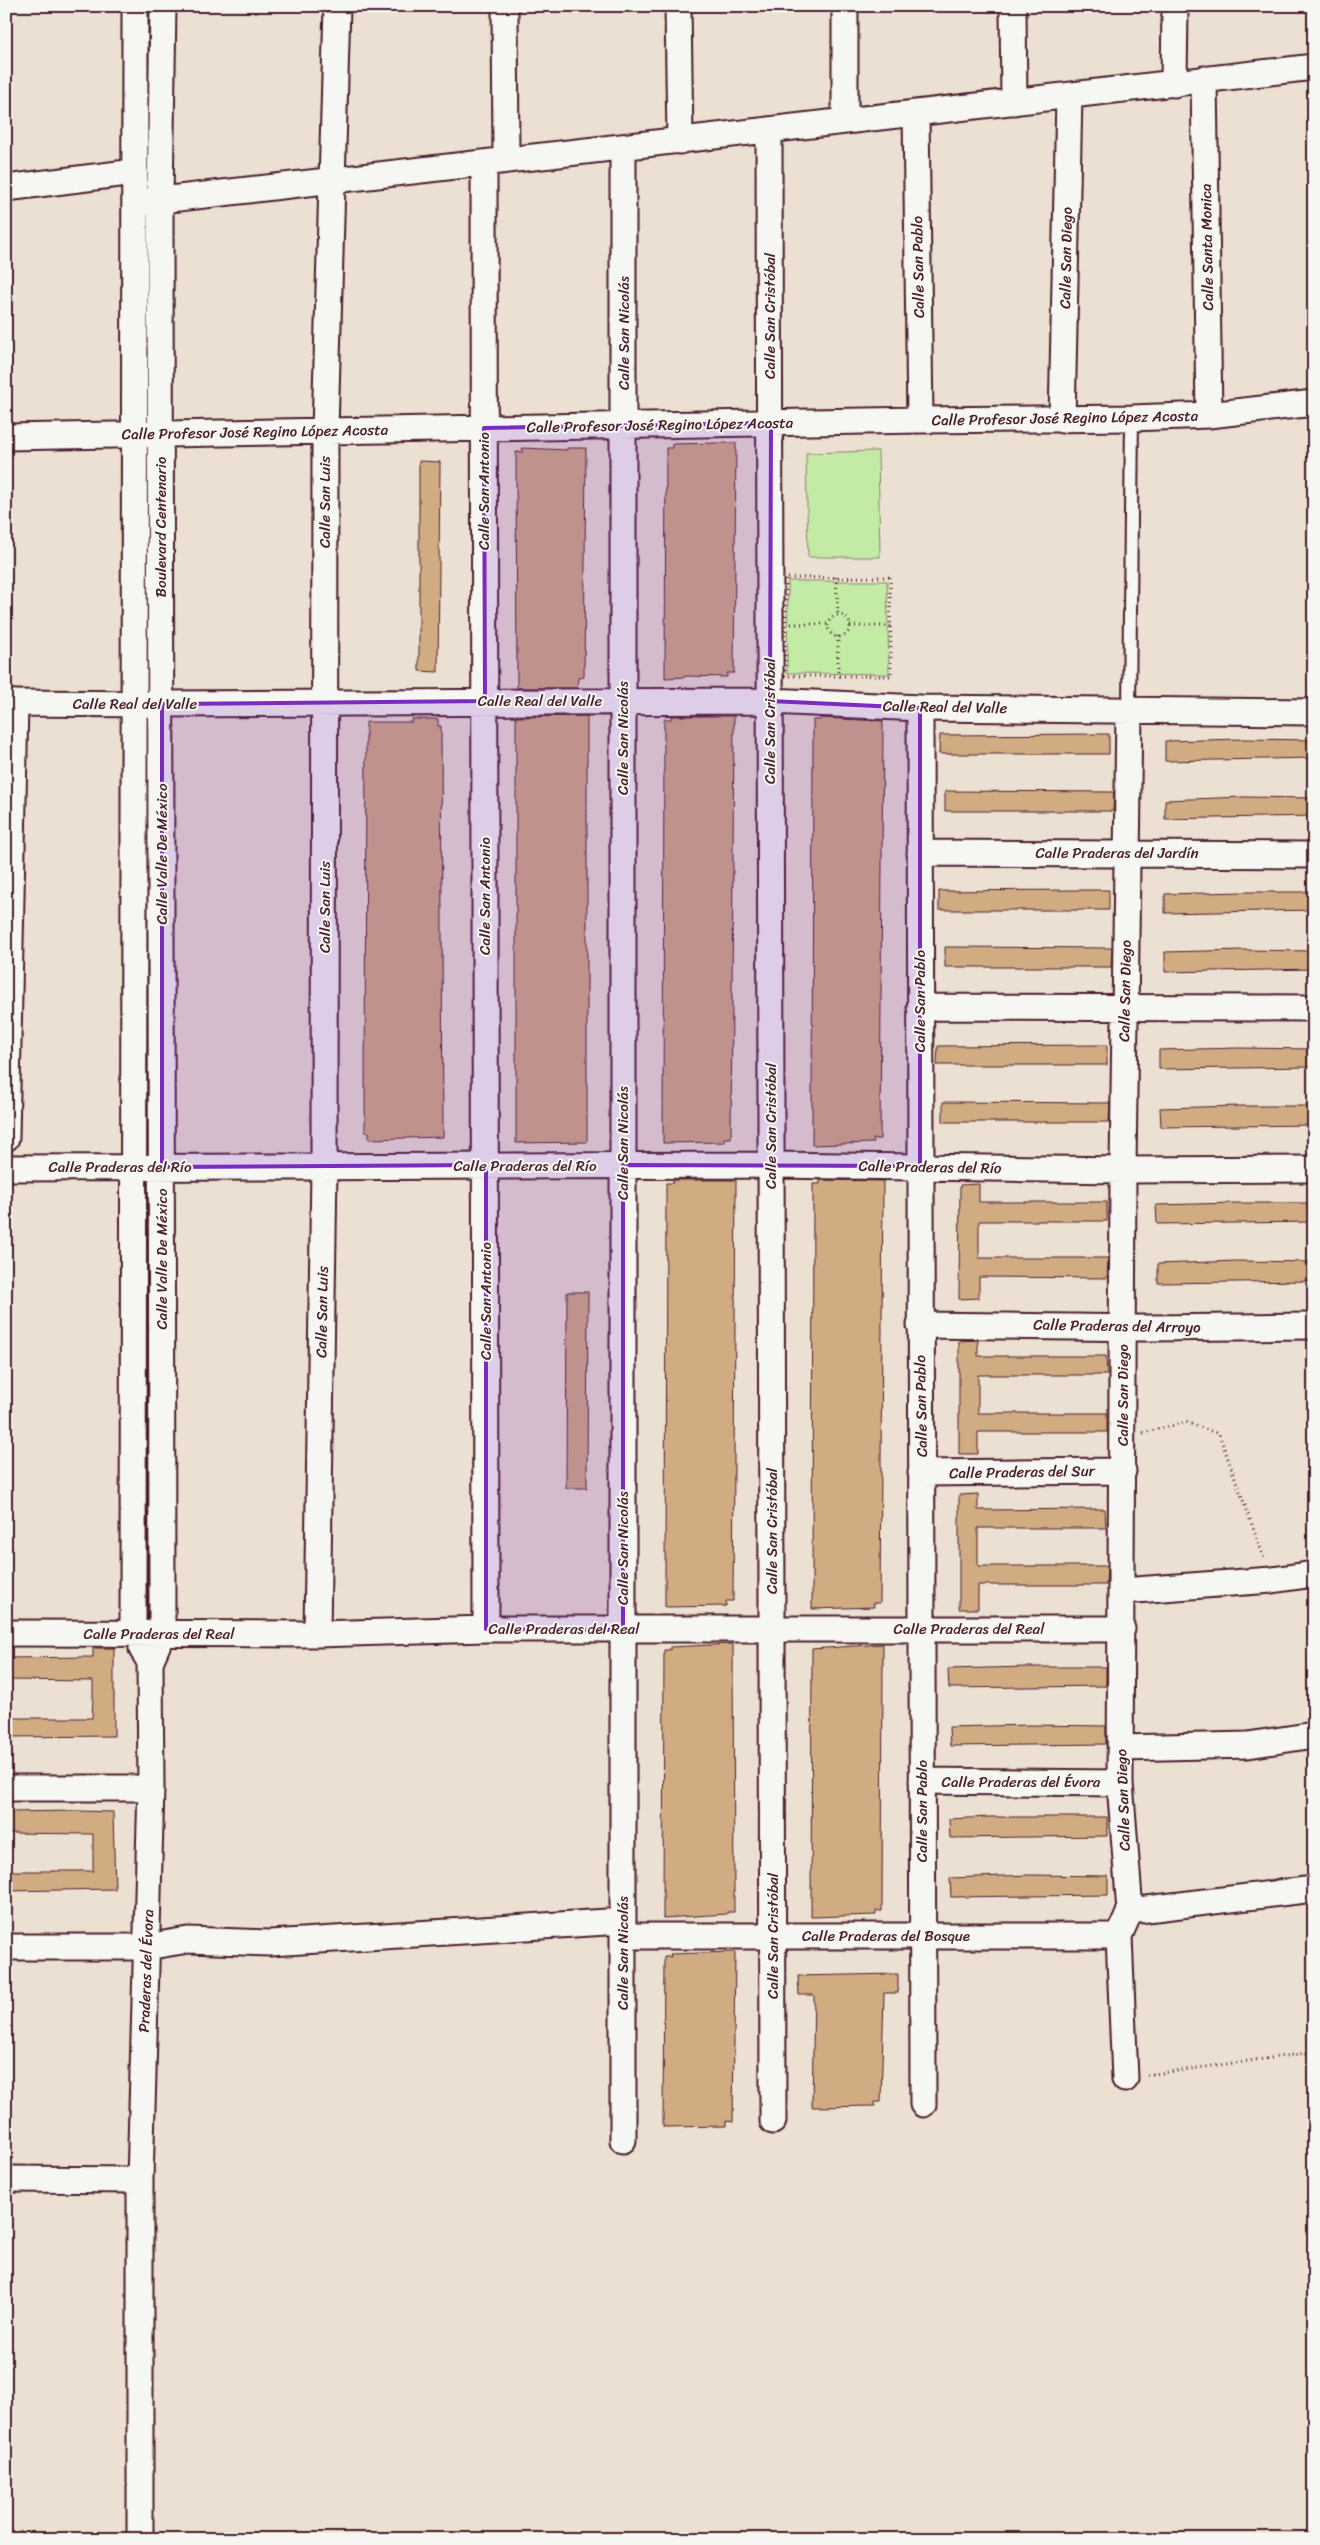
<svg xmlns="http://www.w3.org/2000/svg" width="1320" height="2545" viewBox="0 0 1320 2545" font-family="Sriracha,sans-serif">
<rect width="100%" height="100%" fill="#ebe0d1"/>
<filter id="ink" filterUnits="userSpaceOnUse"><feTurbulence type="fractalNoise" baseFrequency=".02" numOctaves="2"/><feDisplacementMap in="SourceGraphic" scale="10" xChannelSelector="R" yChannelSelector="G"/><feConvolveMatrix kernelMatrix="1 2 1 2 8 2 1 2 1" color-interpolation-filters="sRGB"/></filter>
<g filter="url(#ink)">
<path fill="#c3eba6" stroke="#868568" d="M878,451L880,557H808L806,453Z
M788,581H887L889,674L787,673Z"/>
<path fill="#d1ac83" stroke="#4a1f2b" d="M716,443H736L734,673H727V677L685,676V677L665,678L666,448H672V444Z
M522,448L567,450V448H586L584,677L578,678L577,688H517L516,452H523Z
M419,461L440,462L438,672L419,671Z
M587,716V1142L516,1143V717Z
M671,716H734L731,1138H724L725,1142L663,1143L664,719H671Z
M820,718L883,721L880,1139H873L874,1143L812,1145L813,720H820Z
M412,719H438V726H441L443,1137L369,1139V1132H365L366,722H412Z
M1109,734V754H939L940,735Z
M1244,739L1314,740V758L1165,761V741Z
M945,791L1114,792L1113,811H945Z
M1244,797L1314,798V816L1165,819V800Z
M1079,890H1109V910H939V891Z
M1244,892H1314V910L1165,913V894Z
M945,947L1112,948L1111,967H945Z
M1244,950L1314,951V969L1165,972V952Z
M1107,1045V1065H937L938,1046Z
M1238,1048L1314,1049V1067L1159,1069V1050Z
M943,1102L1110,1103L1109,1122H943Z
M1240,1106H1314V1125L1161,1127L1160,1108Z
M673,1180H736L733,1601H726V1606L665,1607L666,1183H673Z
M820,1180L883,1181L880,1603H873L874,1607L812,1609L813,1184H820Z
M979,1184V1202H1107V1221H979V1258H1108L1107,1278L979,1277V1298L959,1299L960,1185Z
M1236,1203H1314V1222L1157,1224L1156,1205Z
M1237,1261L1314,1262V1281L1158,1283V1264Z
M567,1292H588L587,1488H566Z
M978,1340V1356H1106L1107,1375H978V1413H1107V1432H978V1454H959V1341Z
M978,1494V1510L1105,1509L1106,1528H978V1566H1107L1106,1585H978V1609H959V1495Z
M733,1644L734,1912H727V1914L663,1918L664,1650H670V1647Z
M883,1644L882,1911H876V1915L811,1917L812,1649Z
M93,1648H114V1736L6,1737V1718H92L93,1697V1681L6,1680V1658L93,1657Z
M1028,1667H1106V1686L949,1688L948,1669Z
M1029,1725L1106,1726V1744L950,1746L949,1727Z
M79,1811L113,1812L115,1889L6,1891V1871H93V1834L6,1833V1812Z
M989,1817H1107V1836L950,1838L949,1819Z
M1030,1875L1108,1876V1895L951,1897L950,1878Z
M735,1952L733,2122L726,2121V2126L663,2127L664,1957H671L670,1954Z
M898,1974V1993H884L881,2102H875V2106L812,2107L814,1995H799L798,1976Z"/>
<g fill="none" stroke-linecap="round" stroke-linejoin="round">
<g stroke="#4a1f2b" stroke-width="16">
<path id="service" d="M1129,710L1132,418"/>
</g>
<g stroke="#4a1f2b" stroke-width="29">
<path id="minor" d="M505,6L506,159
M678,6L680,141
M1013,6L1014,102
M1204,79L1209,415
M1174,84L1175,6
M916,113L920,420
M845,121V6
M769,130L773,2121
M484,163L486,1629
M6,188L135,172
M144,202L1314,67
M1062,420L1069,96
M6,437L920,420L1132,418L1209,415L1314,403
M6,703L162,704L770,701L920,708L1314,712
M920,708L923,2104
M920,853L1314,855
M920,1007L1314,1008
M6,1138L15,703
M6,1168L771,1165L1123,1170L1314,1169
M920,1325L1151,1328L1314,1326
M921,1473L1123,1471
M1122,1591L1272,1580L1314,1574
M6,1633L317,1634L486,1629H1122
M133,1634L135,6
M317,1634L324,1168L325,431L337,6
M150,1662L162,1634L160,199L163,6
M1121,1748L1248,1745L1314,1735
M922,1781L1120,1783
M6,1788H151
M1130,1911L1314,1889
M623,1936H1119
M6,1947H146L188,1940L270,1943L623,1921
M1125,2079L1119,1936L1130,1911L1120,1783L1123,1170L1129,710
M623,2140V147
M6,2179L140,2180
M140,2539V2180L151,1788L150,1662L142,1649"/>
</g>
<path stroke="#4a1f2b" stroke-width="3" stroke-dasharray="1 4" stroke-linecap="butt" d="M836,577L838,615
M890,577L891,676H785L786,578Z
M828 626a11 11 0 1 1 22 0a11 11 0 1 1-22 0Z
M791,624H828
M850,626H891
M838,636V676
M1143,1433L1186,1422L1219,1434L1264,1558
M1147,2075L1314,2052"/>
<use href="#service" stroke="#f6f6f2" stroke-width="12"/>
<use href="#minor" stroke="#f6f6f2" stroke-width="25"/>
</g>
</g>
<path fill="#7b2cbf" fill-opacity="0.2" stroke="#7b2cbf" stroke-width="4" stroke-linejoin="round" d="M771,423L770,701L920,708V1166L623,1165V1630L486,1629V1165L162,1167V704L485,701L484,428Z"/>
<g text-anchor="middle" stroke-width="4" stroke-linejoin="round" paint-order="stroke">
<g font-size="15" fill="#4a1f2b" stroke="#f6f6f2">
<text transform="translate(1207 247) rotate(-91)" y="5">Calle Santa Monica</text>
<text transform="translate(1066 258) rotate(-89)" y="5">Calle San Diego</text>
<text transform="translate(918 267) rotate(-91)" y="5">Calle San Pablo</text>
<text transform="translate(770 316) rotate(-90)" y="5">Calle San Cristóbal</text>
<text transform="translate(624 333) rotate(-90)" y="5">Calle San Nicolás</text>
<text transform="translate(1065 418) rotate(-1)" y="5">Calle Profesor José Regino López Acosta</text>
<text transform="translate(660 425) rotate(-1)" y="5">Calle Profesor José Regino López Acosta</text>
<text transform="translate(255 432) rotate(-1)" y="5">Calle Profesor José Regino López Acosta</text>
<text transform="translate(484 491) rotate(-90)" y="5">Calle San Antonio</text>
<text transform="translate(325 502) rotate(-90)" y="5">Calle San Luis</text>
<text transform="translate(161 527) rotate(-90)" y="5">Boulevard Centenario</text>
<text x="540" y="706">Calle Real del Valle</text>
<text x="135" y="709">Calle Real del Valle</text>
<text transform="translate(945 707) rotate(1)" y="5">Calle Real del Valle</text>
<text transform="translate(770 721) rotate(-90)" y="5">Calle San Cristóbal</text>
<text transform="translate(623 738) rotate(-90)" y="5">Calle San Nicolás</text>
<text x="1117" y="858">Calle Praderas del Jardín</text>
<text transform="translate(162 854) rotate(-90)" y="5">Calle Valle De México</text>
<text transform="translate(485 896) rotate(-90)" y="5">Calle San Antonio</text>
<text transform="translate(325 907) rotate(-90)" y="5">Calle San Luis</text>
<text transform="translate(1125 991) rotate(-89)" y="5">Calle San Diego</text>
<text transform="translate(920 1001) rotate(-90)" y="5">Calle San Pablo</text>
<text transform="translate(771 1126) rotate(-90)" y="5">Calle San Cristóbal</text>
<text transform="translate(623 1143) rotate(-90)" y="5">Calle San Nicolás</text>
<text x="525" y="1171">Calle Praderas del Río</text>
<text x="120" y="1172">Calle Praderas del Río</text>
<text transform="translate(930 1167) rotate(1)" y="5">Calle Praderas del Río</text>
<text transform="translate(162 1259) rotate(-90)" y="5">Calle Valle De México</text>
<text transform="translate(486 1301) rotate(-90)" y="5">Calle San Antonio</text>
<text transform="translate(322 1312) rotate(-89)" y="5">Calle San Luis</text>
<text transform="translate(1117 1326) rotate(1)" y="5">Calle Praderas del Arroyo</text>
<text transform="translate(1123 1395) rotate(-90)" y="5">Calle San Diego</text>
<text transform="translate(921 1406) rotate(-91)" y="5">Calle San Pablo</text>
<text transform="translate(1022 1472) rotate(-1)" y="5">Calle Praderas del Sur</text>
<text transform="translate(772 1531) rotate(-90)" y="5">Calle San Cristóbal</text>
<text transform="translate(623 1548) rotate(-90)" y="5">Calle San Nicolás</text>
<text x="564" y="1634">Calle Praderas del Real</text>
<text x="969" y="1634">Calle Praderas del Real</text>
<text x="159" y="1639">Calle Praderas del Real</text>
<text x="1021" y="1787">Calle Praderas del Évora</text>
<text transform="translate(1123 1800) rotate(-92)" y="5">Calle San Diego</text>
<text transform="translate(922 1811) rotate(-90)" y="5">Calle San Pablo</text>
<text transform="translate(773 1936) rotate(-90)" y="5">Calle San Cristóbal</text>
<text x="886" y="1941">Calle Praderas del Bosque</text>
<text transform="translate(623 1953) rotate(-90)" y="5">Calle San Nicolás</text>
<text transform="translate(146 1971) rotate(-88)" y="5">Praderas del Évora</text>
</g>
</g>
<rect width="1320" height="2545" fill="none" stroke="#f6f6f2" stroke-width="25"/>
<rect x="12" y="12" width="1295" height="2520" fill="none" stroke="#4a1f2b" stroke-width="2" filter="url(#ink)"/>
</svg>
